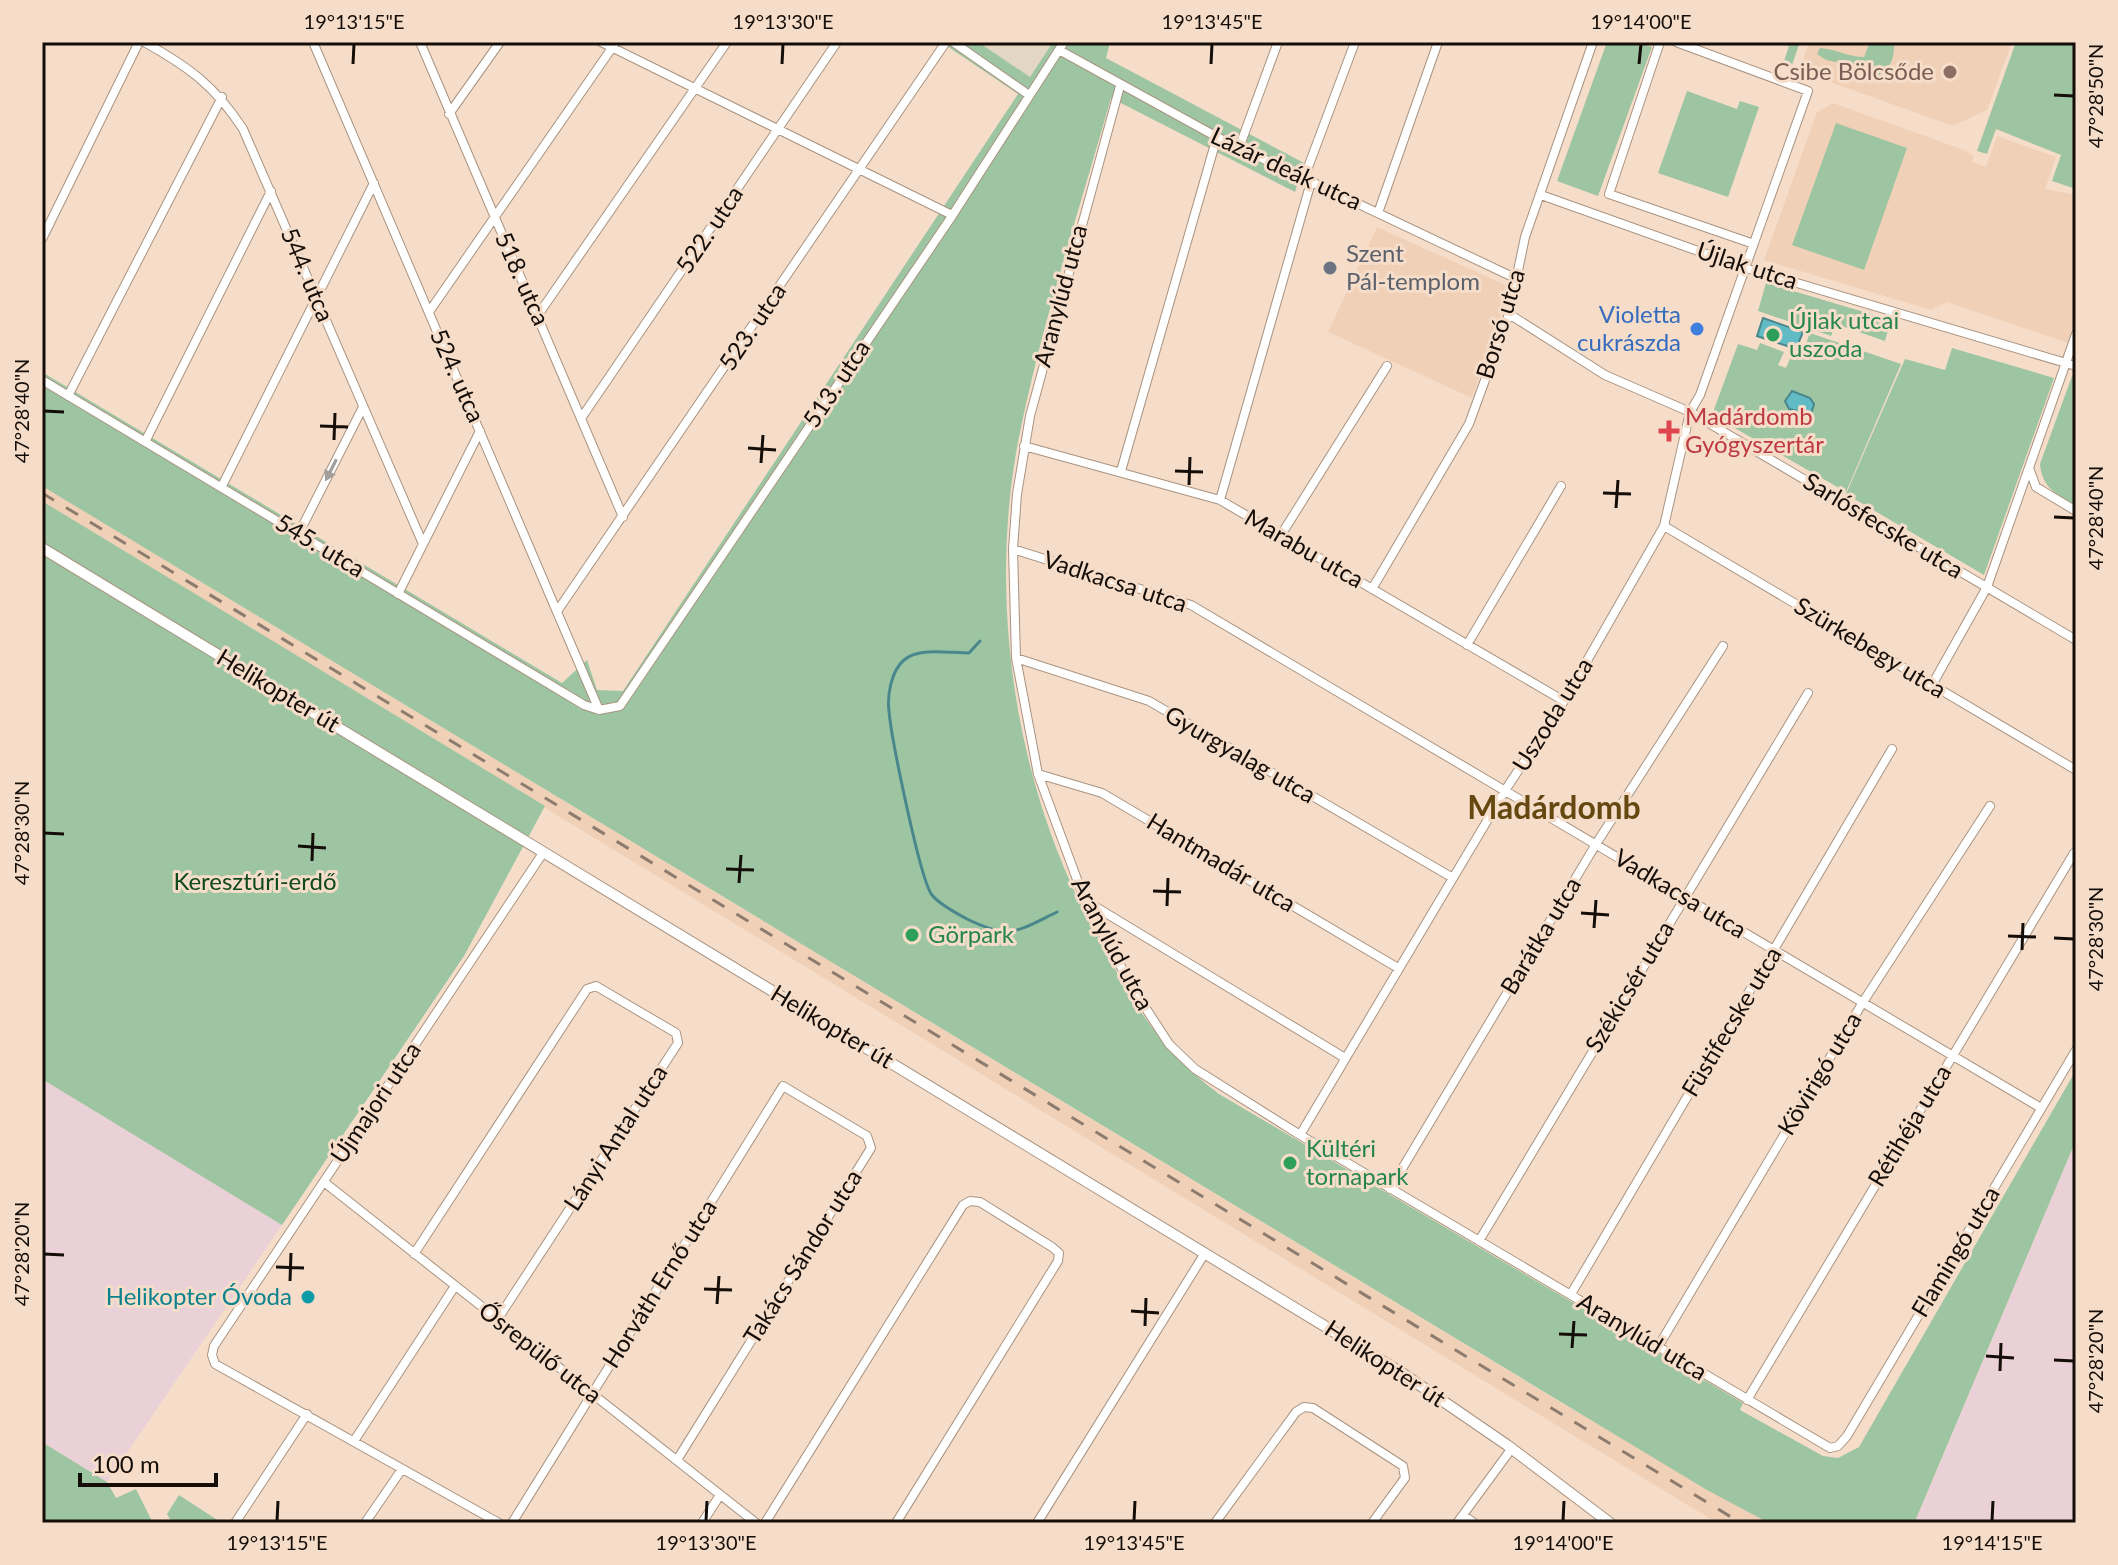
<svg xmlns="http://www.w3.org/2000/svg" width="2118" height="1565" viewBox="0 0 2118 1565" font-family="Lato,sans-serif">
<rect width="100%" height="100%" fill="#f6ddc9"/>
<path fill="#e3d7c3" d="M978,42H1053L1030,77Z"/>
<path fill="#ead1d8" d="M42,1079L282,1225L107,1482L42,1442Z
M2076,1140V1523H1922L1916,1520Z"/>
<path fill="#f0d1b8" d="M1809,42H2012L1987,110L1953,126L1799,71Z
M1833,103L1964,150L1974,156L1972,162L1986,167L1997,136L2056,157L2045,189L2076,195V328L2071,344L1947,302L1931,310L1764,260L1817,112Z
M1377,227L1510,287L1472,398L1328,332Z
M42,486L1565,1405L1769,1523H1717L42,501Z"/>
<path fill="#9dc5a2" d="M941,42H978L1030,77L1053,42H1110L1106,58L1304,163L1295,192L1111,98C1079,211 1041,326 1018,442C988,602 1015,785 1093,928C1130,997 1155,1046 1219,1094L1743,1403L1740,1410L1823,1456L1838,1458L1859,1447L2076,1070V1140L1916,1519L1922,1523H1769L1707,1490L42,486V372L562,683L587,660L597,690L623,691L1018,94Z
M1607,42H1638L1652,47L1598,196L1557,181Z
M1766,42H1800L1792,65L1784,61L1789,46Z
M1870,42L1894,44C1895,61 1888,72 1873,79L1863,75L1856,66L1826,60L1817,54L1820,48C1836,49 1848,57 1864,57Z
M2016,42H2076V189L2052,181L2061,155L1996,129L1987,154L1977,151Z
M1687,91L1737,109L1740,101L1759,107L1728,197L1658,173Z
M1836,123L1907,148L1864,270L1792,245Z
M1766,283L1891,320L1885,341L1836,324L1831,336L1758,311Z
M1810,333L1901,364L1846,492L1712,415L1738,344L1757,350L1760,343L1784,352L1778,365L1786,368L1792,354L1801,356Z
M1952,348L2054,378L1984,575L1846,494L1905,359L1945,370Z
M2076,365V505C2057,495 2042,488 2040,464Z
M42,501L545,806L464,956L282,1225L42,1079Z
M42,1442L107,1482L116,1498L136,1489L153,1523H42Z
M179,1495L222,1523H172L167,1514Z"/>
<path fill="#61bbc5" stroke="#4a878c" stroke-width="2" d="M1763,318L1803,332L1796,349L1757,336Z
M1792,391L1810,398L1814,404L1811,414L1789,409L1785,401Z"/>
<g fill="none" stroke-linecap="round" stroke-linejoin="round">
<path stroke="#4a878c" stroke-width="3" d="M980,641L969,653C950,653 919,647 904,660C891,671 887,696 889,711C891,736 920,880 932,895C940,905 956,913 967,919C1010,940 1016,932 1057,912"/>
<g stroke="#a99380" stroke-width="10">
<path id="minor" d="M144,42C189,67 215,86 243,129L423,544
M313,42L599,710
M420,42L623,517
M601,42L952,215
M953,42L1029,95
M1660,42L1609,194L1751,243
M1059,50L1217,137L1517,279
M1120,86L1030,416L1017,494L1013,549L1016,658L1038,774L1085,901L1132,987L1169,1044L1195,1069L1300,1135L1830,1448L1838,1446L1847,1436L2076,1050
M449,114L500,42
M1239,148L1278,42
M1304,178L1355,42
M1541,195L1743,267L2076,366
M1378,213L1438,42
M42,239L139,42
M429,312L616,42
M1509,314L1605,375L1690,412L2076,640
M538,315L727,42
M42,380L584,705L599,710L620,706L950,219L1064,42
M68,396L222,97
M582,417L837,42
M146,440L271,191
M1024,446L1220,500L1564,701
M2029,468L2036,487L2076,511
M1121,471L1217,137
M222,486L374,183
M1220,500L1311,182
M1664,526L2076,770
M299,533L363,407
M1281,535L1387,366
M1013,549L1191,605L2041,1108
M1372,589L1469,424L1509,314L1525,237L1593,42
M398,594L480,431
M558,610L946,42
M1467,645L1561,486
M1016,658L1149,701L1453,878
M1932,685L1987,587L2076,334
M1038,774L1102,793L1398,968
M1086,901L1345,1058
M1300,1135L1506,789L1564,701L1664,526L1690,412L1700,395L1808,91L1676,42
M324,1182L756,1523
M1390,1189L1596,844L1723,646
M1479,1241L1808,693
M414,1254L587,989L596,986L676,1033L678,1043L497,1320
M1571,1294L1892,749
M1658,1347L1863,1002L1990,806
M1747,1400L2074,853
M354,1441L455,1286
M1463,1515L1474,1523
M235,1523L307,1414
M365,1523L402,1469
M499,1523L215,1364L212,1355L214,1346L543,853
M512,1523L783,1086L867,1136L871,1148L677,1460
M702,1523L720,1495
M765,1523L963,1205L970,1201L980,1202L1052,1247L1059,1253L1058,1261L896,1523
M1037,1523L1205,1253
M1215,1523L1296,1412L1304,1407L1313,1408L1403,1466L1405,1478L1372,1523
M1457,1523L1512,1448"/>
</g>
<g stroke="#a99380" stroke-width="12">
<path id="tertiary" d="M42,548L1402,1373L1507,1445L1610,1523"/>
</g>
<use href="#minor" stroke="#fff" stroke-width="8"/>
<use href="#tertiary" stroke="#fff" stroke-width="10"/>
<path stroke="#8d7c6e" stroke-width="3" stroke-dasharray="14 14" stroke-linecap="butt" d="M42,493L1741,1523"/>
</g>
<defs><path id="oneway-solid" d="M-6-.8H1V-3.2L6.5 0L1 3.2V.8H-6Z" transform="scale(2)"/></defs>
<use fill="#a19e9c" href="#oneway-solid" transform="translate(331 470) rotate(117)"/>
<path fill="none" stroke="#150d07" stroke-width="3" d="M353,64L354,44M782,64L783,44M1211,64L1212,44M1639,64L1641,44M2054,95L2074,96M44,411L64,412M320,426L348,427M334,440L335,413M748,448L776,450M761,463L763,435M1175,471L1203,472M1189,485L1190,457M1603,493L1631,494M1616,508L1618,480M2054,517L2074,518M44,833L64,834M298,846L326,848M312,861L313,833M726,869L754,870M739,883L741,855M1153,891L1181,892M1167,906L1168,878M1581,913L1609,915M1594,928L1596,900M2008,936L2036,937M2054,938L2074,939M2022,950L2023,923M44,1254L64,1255M276,1267L304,1268M290,1281L291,1253M704,1289L732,1290M717,1304L719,1276M1131,1311L1159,1313M1145,1326L1146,1298M1559,1334L1587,1335M1572,1348L1574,1321M1986,1356L2014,1358M2054,1360L2074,1361M2000,1371L2001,1343M277,1521L278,1501M706,1521L707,1501M1134,1521L1135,1501M1563,1521L1564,1501M1992,1521L1993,1501"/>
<circle fill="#8d6e63" stroke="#f6ddc9" stroke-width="3" cx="1950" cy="72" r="8"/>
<circle fill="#6b7280" stroke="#f6ddc9" stroke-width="3" cx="1330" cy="268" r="8"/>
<circle fill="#3f7fe0" stroke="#f6ddc9" stroke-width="3" cx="1697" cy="329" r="8"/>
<g fill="#2e9e5b" stroke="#f6ddc9" stroke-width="3">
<circle cx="1773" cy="335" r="8"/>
<circle cx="912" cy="935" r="8"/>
<circle cx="1290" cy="1163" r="8"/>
</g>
<path fill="#e0444e" stroke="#f6ddc9" stroke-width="3" d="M1665 419h8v8h8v8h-8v8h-8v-8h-8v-8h8z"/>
<circle fill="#0f9aa8" stroke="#f6ddc9" stroke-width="3" cx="308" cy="1297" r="8"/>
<g text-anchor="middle" stroke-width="6" stroke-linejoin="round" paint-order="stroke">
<g font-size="24" fill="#785e54" stroke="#f6ddc9" text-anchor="end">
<text x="1934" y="80">Csibe Bölcsőde</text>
</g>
<g font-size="24" fill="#150d07" stroke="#f6ddc9">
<text transform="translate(1286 169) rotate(25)" y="8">Lázár deák utca</text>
<text transform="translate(710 230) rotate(-56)" y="8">522. utca</text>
<text transform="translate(1747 266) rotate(18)" y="8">Újlak utca</text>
<text transform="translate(307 275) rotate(67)" y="8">544. utca</text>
<text transform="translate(522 279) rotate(66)" y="8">518. utca</text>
<text transform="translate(1061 296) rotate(-75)" y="8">Aranylúd utca</text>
<text transform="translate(1501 324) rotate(-73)" y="8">Borsó utca</text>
<text transform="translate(753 327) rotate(-56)" y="8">523. utca</text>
<text transform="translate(457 376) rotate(66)" y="8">524. utca</text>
<text transform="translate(837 384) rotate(-56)" y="8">513. utca</text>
<text transform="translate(1883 526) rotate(31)" y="8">Sarlósfecske utca</text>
<text transform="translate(320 546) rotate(31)" y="8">545. utca</text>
<text transform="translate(1304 549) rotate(30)" y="8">Marabu utca</text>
<text transform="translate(1115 582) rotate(18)" y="8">Vadkacsa utca</text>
<text transform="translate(1870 648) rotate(31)" y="8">Szürkebegy utca</text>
<text transform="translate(278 691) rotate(31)" y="8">Helikopter út</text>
<text transform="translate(1553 715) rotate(-58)" y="8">Uszoda utca</text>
<text transform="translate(1240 755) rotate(30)" y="8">Gyurgyalag utca</text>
<text transform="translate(1221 863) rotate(31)" y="8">Hantmadár utca</text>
<text transform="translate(1680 894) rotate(31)" y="8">Vadkacsa utca</text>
<text transform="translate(1541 936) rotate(-59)" y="8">Barátka utca</text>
<text transform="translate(1112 944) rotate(62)" y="8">Aranylúd utca</text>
<text transform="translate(1630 987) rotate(-59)" y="8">Székicsér utca</text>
<text transform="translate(1732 1022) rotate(-59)" y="8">Füstifecske utca</text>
<text transform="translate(832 1027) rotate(31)" y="8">Helikopter út</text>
<text transform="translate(1820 1074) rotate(-59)" y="8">Kövirigó utca</text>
<text transform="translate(376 1103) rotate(-56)" y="8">Újmajori utca</text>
<text transform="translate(1910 1126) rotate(-59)" y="8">Rétihéja utca</text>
<text transform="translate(616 1138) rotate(-57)" y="8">Lányi Antal utca</text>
<text transform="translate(1956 1252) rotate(-59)" y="8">Flamingó utca</text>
<text transform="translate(803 1257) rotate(-58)" y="8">Takács Sándor utca</text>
<text transform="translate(660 1284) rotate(-58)" y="8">Horváth Ernő utca</text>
<text transform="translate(1642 1337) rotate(31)" y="8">Aranylúd utca</text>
<text transform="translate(540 1353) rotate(38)" y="8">Ősrepülő utca</text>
<text transform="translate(1385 1364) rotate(33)" y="8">Helikopter út</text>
</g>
<g font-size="24" fill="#5b616d" stroke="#f6ddc9" text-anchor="start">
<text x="1346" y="262">Szent<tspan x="1346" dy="28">Pál-templom</tspan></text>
</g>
<g font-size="24" fill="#366cbe" stroke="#f6ddc9" text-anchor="end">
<text x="1681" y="323">Violetta<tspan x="1681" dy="28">cukrászda</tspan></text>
</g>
<g font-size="24" fill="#27864d" stroke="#f6ddc9" text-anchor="start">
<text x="1789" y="329">Újlak utcai<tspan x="1789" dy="28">uszoda</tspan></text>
<text x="928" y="943">Görpark</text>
<text x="1306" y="1157">Kültéri<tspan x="1306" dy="28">tornapark</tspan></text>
</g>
<g font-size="24" fill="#be3a42" stroke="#f6ddc9" text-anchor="start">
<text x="1685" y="425">Madárdomb<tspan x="1685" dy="28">Gyógyszertár</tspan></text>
</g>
<g font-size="24" fill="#0e4a1e" stroke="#f6ddc9">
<text x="255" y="890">Keresztúri-erdő</text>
</g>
<g font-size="24" fill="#0d838f" stroke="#f6ddc9" text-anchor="end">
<text x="292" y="1305">Helikopter Óvoda</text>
</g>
<g font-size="32" font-weight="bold" fill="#65480f" stroke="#f6ddc9">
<text x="1554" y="819">Madárdomb</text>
</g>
</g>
<rect width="2118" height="1565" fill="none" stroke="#f6ddc9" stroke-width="88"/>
<path d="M80 1473v12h136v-12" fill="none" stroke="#150d07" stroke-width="4"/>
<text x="92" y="1473" font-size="24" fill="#150d07" stroke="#f6ddc9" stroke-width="6" paint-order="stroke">100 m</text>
<rect x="44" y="44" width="2030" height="1477" fill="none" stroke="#150d07" stroke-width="3"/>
<g font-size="20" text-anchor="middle" fill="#150d07">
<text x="354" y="29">19°13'15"E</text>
<text x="783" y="29">19°13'30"E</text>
<text x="1212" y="29">19°13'45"E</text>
<text x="1641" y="29">19°14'00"E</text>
<text transform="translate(2096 96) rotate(-90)" y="7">47°28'50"N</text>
<text transform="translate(22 411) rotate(-90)" y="7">47°28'40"N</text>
<text transform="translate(2096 518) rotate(-90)" y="7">47°28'40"N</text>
<text transform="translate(22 833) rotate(-90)" y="7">47°28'30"N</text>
<text transform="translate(2096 939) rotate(-90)" y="7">47°28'30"N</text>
<text transform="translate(22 1254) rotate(-90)" y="7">47°28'20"N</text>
<text transform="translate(2096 1361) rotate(-90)" y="7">47°28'20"N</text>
<text x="277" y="1550">19°13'15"E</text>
<text x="706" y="1550">19°13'30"E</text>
<text x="1134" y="1550">19°13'45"E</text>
<text x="1563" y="1550">19°14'00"E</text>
<text x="1992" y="1550">19°14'15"E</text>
</g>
</svg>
